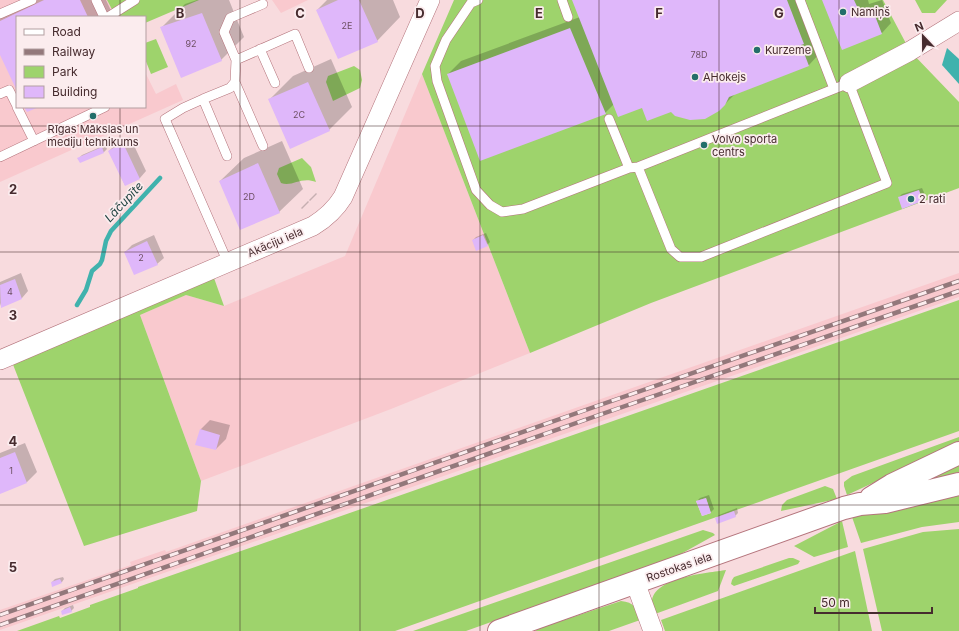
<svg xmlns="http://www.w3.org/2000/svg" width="959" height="631" viewBox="0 0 959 631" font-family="Inter,sans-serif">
<rect width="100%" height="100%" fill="#f8dbde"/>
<path fill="#f9c9ce" d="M0,0H107L116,17H17V107H145V72L156,94L176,84L183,100L0,182Z
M272,0H308L281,13Z
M422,74L530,353L391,409L201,481L140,315L186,295L224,306L345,256Z
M959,273V297L0,630V610L131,565L130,562L165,550L166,552Z"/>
<path fill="#9ed36c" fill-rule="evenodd" d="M107,0H199L145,23V17H116Z
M454,0H883L910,51L959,102V188L651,303L530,353L422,74Z
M915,0H947L935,13H922Z
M156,39L168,67L151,74L145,59V43Z
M354,66L360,70L362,80L360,88L333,101L326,82L328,76Z
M302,158L311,167L316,182C301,176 293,187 281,183L277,174L279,168Z
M214,278L224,306L186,295L140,315L201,481L197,511L84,546L12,362Z
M959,300V431L395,631H17L59,616L60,618L90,607V605L138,588V587ZM706,498L711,513L702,516L696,501Z
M959,437V443L847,495L844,486V482L852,476Z
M959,463V472L940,478L937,477V474Z
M825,486L833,489L837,499L781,511L782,505L787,500Z
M959,494V522L922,527L861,543L852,517Z
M842,521L848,547L814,557L794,546Z
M959,529V631H882L863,549L923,532Z
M703,530L713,533L715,535L679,555L466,631H413Z
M855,551L872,631H665L661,620Z
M789,558H793L800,561L798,564L734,586L731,584L732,580L734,577Z
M726,570L718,591L655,614C654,610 652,605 652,602C653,577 708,573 726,570Z
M621,601C634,602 637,609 643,619L609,631H535L540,628Z"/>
<path fill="#40b2ad" d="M947,48L959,59V84L942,65Z"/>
<path fill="#0003" d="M25,0H106L114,17H17V89L0,52V15Z
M197,0H229L244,37L221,60L161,28L185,4Z
M327,0H393L400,17L377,41L317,10Z
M573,0H805L816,30L814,33L821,52L809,65L735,94L719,110L671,111L614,104L605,113L448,74L461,61L580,17Z
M823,0H868L869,4L882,0L891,23L882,33Z
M331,59L352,107L329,130L270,99L293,76Z
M130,137L146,171L140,178L125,185L109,151L116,144Z
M282,141L303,189L279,212L220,181L244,158Z
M105,145L107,149L104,152L79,158L82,155Z
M922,188L926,197L923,200L899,197L902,194Z
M316,193L317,194L310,201L309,200Z
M308,201L309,202L302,209L301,208Z
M486,233L490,242L487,245L473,240L476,237Z
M154,235L164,258L157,264L125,252L132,245Z
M21,273L28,291L22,298L1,306L0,303V282Z
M210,420L230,425L226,439L216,449L200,430Z
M25,443L37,472L27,482L0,493V453Z
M709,495L714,509L711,512L702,515L697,501L700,498Z
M737,508L738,513L735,516L716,518L719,515Z
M63,577L64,579L62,582H52L55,579Z
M73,605L74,608L71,611H62L65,608Z"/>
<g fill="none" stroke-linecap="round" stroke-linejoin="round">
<path stroke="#40b2ad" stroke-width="4.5" d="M77,305L86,290L92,271L100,264L102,260L106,241L111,231L160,178"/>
</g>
<path fill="#dfb7fa" d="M44,0H80L88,17H17V91L0,55V21Z
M338,0H359L378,42L338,59L316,10Z
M572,0H787L804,44L801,45L809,66L729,97L725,105L719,111L705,119L690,120L675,116L671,112L647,121L642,108L618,117Z
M822,0H854L860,13L872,8L882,34L842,50Z
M202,13L222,61L181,78L160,27Z
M570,28L606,114L480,161L447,74Z
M308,82L330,131L290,149L268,99Z
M24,107H39L27,112Z
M123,143L140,179L125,186L108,151Z
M102,147L104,153L80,163L77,158Z
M258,163L280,213L240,230L219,181Z
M919,190L923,201L902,209L898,197Z
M483,235L488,246L476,251L472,240Z
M147,241L158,265L134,275L124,252Z
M15,279L22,299L1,308L0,285Z
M200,429L220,435L216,450L195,445Z
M15,452L27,483L0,494V458Z
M706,498L711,513L702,516L696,501Z
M734,511L736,517L717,524L715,518Z
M60,579L62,583L52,587L51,582Z
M70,607L72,612L62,615L61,611Z"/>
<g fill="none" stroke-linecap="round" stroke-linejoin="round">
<g stroke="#b4747c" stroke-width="10">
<path id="lane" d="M96,0L104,17
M478,0L471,3L446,40L435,66L437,81L476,190L490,205L502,212L523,209L629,168
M562,0L568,17
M800,0L834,89
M0,14L32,0
M108,17L135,0
M260,49L275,83
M236,60L295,34L309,68
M235,82L236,60L224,32L230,18L263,4
M0,94L9,90L17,106
M203,99L230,88L235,82L263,146
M17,107L34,141
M609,119L629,168L638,167L849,83L887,183L701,257H680L671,249L638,167
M227,156L203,99L183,108L165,119L228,263
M0,157L105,107"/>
</g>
<g stroke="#b4747c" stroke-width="20">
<path id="street" d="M849,83L910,51L959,21
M0,360L313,226C326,218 335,210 343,197L430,0
M635,582L653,631"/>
</g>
<g stroke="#b4747c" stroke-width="24">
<path id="secondary" d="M871,498L892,485L959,453
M499,631L844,508L860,504L885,502L959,484"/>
</g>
<use href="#lane" stroke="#fff" stroke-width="9"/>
<use href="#street" stroke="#fff" stroke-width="19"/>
<use href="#secondary" stroke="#fff" stroke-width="22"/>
<g stroke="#93787b" stroke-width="4.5">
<path id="rail" d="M0,615L597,406L959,281
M0,625L602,414L959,291"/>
</g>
<use href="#rail" stroke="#fbecee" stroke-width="3" stroke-dasharray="9" stroke-linecap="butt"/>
</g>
<path fill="none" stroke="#462b2e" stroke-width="1" stroke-opacity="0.55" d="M120,0V17M240,0V631M360,0V631M480,0V631M599,0V631M719,0V631M839,0V631M120,107V631M0,126H959M0,252H959M0,379H959M0,505H959"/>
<g fill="#236e6a" stroke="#fbecee" stroke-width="1.5">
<circle cx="843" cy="12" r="4"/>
<circle cx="757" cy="50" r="4"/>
<circle cx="695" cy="77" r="4"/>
<circle cx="93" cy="116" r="4"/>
<circle cx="704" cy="145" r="4"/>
<circle cx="911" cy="199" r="4"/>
</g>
<g text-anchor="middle" stroke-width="3.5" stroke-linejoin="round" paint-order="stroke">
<g font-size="9" fill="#6c4e61">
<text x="347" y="29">2E</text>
<text x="191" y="47">92</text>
<text x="699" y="58">78D</text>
<text x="299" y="118">2C</text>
<text x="249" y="200">2D</text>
<text x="141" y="261">2</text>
<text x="10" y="295">4</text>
<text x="11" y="474">1</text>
</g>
<g font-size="11" fill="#462b2e" stroke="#fbecee" text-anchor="start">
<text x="851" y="16">Namiņš</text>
<text x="765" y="54">Kurzeme</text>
<text x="703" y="81">AHokejs</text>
<text x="93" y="133" text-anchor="middle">Rīgas Mākslas un<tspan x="93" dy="13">mediju tehnikums</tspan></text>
<text x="712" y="143">Volvo sporta<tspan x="712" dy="13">centrs</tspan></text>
<text x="919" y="203">2 rati</text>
</g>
<g font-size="11" fill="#462b2e" stroke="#fbecee">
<text transform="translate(275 242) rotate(-23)" y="4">Akāciju iela</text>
<text transform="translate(679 567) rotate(-19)" y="4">Rostokas iela</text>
</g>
<g font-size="12" font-style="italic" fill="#214341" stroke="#fbecee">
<text transform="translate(124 202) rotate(-47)" y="4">Lāčupīte</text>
</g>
</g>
<g font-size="13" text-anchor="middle" font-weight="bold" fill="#462b2e" stroke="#fbecee" stroke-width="3.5" stroke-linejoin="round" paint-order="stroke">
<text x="180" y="18">B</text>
<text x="300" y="18">C</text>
<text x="420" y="18">D</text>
<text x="539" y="18">E</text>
<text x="659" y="18">F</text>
<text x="779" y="18">G</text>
<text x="13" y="194">2</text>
<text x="13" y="320">3</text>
<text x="13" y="446">4</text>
<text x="13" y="572">5</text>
</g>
<rect x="16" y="16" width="130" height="92" fill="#fbecee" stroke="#b39fa1"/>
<rect x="24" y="29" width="20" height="6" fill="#ffffff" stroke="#b39fa1"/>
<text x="52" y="36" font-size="12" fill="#462b2e">Road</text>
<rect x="24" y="49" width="20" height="6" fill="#93787b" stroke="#b39fa1"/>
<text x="52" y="56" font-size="12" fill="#462b2e">Railway</text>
<rect x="24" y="66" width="20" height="12" fill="#9ed36c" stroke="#b39fa1"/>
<text x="52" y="76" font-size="12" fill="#462b2e">Park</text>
<rect x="24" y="86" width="20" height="12" fill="#dfb7fa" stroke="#b39fa1"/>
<text x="52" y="96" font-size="12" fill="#462b2e">Building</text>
<g transform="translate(923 36) rotate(338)" stroke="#fbecee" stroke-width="3" paint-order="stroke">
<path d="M0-3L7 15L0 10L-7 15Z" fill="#462b2e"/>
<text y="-6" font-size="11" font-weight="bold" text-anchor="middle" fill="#462b2e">N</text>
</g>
<path d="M815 607v6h117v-6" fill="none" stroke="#462b2e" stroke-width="2"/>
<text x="821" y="607" font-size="12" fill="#462b2e" stroke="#fbecee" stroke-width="3" paint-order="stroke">50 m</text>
</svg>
